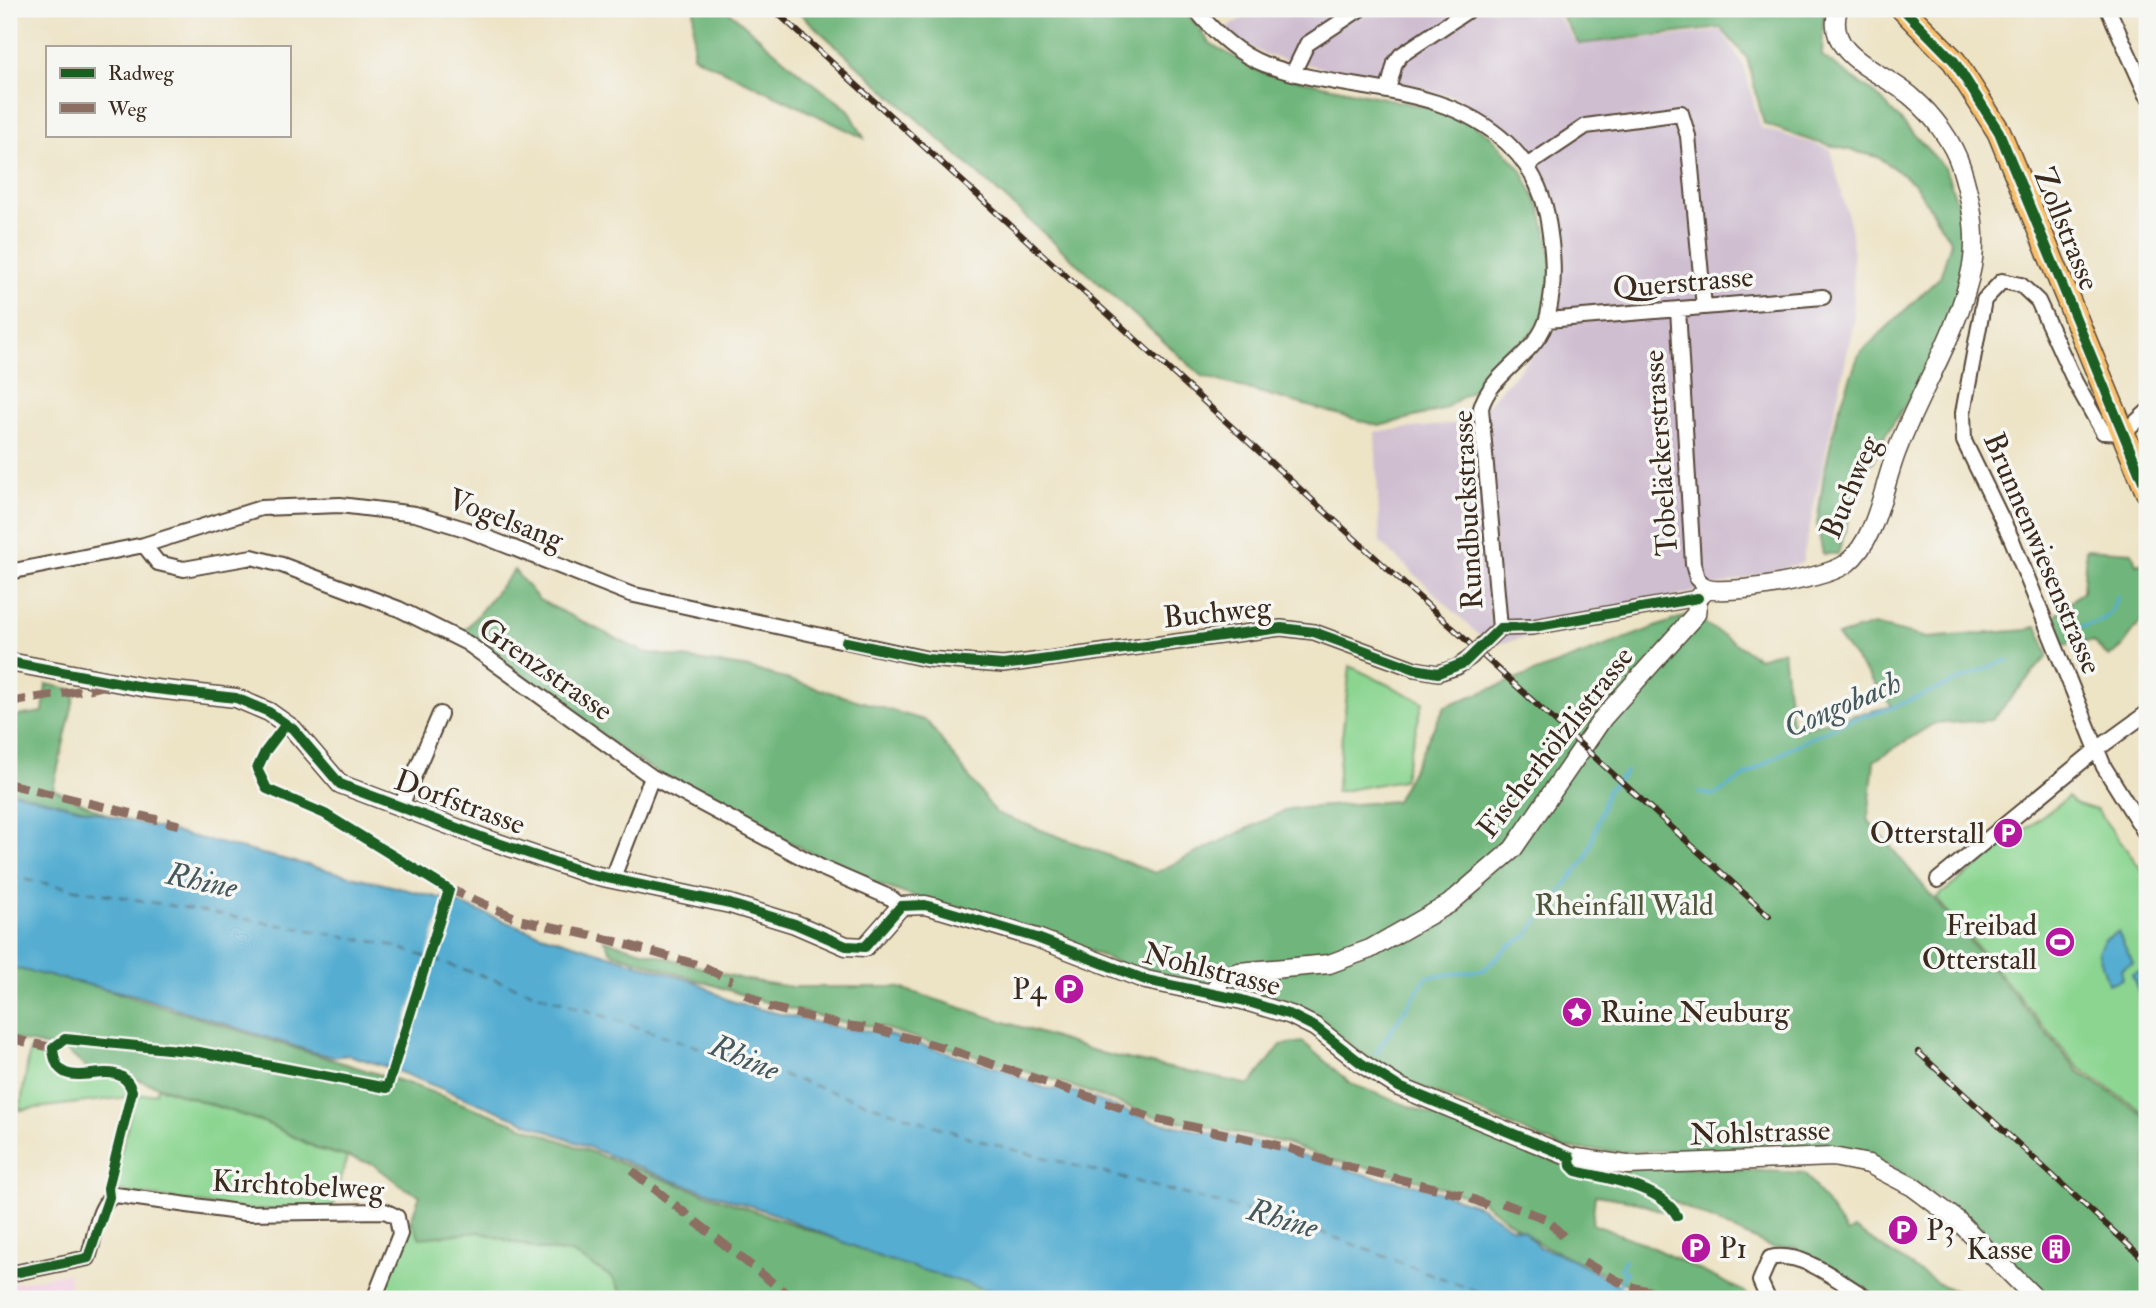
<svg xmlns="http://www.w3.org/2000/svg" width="2156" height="1308" viewBox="0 0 2156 1308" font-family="'IM FELL Double Pica',serif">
<rect width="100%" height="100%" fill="#f6f6f2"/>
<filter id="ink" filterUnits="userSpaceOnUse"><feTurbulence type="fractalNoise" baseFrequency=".0143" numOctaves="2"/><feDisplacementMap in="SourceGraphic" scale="14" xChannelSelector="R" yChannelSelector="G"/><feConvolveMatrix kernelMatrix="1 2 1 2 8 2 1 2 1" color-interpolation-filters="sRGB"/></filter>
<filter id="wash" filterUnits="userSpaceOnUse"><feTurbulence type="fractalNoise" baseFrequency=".00686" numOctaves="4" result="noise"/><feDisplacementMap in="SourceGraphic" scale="28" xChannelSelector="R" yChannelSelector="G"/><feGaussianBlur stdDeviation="1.57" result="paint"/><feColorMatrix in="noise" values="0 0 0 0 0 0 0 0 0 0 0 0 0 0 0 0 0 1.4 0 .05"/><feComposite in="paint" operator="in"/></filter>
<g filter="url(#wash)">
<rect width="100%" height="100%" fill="#ede3c5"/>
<path fill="#f2d0e2" d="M67,1273L72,1282L62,1299H9V1284Z"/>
<path fill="#cfbed0" d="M1256,9H1552L1578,45L1722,31L1744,67L1761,128L1830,149L1852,231L1854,321L1802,563L1499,644L1480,636L1380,542L1375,432L1471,422L1557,328L1562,278L1550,204L1528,149L1456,97L1269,56L1218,34Z"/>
<path fill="#8bd591" stroke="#638058" stroke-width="2" d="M1350,666L1423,702L1403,780L1336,792Z
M2068,797L2074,803L2097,810L2147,877V1114L2079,1068L1936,898Z
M30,1048L48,1052C62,1094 84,1074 120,1078L127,1086L129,1097L20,1110Z
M158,1087L266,1123L320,1150L347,1157L333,1209L245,1210L111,1190L135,1096L156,1093Z
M411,1219L479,1232L536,1249L572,1253L613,1278L625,1299H379Z"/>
<path fill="#70b67b" stroke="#56704c" stroke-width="2" d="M694,9H726L800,73L849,110L864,138L693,56Z
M795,9H1184L1211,44L1261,72L1454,113L1490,135L1521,169L1541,210L1553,261L1542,321L1494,376L1442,410L1379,426L1202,376Z
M1557,9H1824L1822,56L1878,96L1945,168L1967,230L1961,278L1944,338L1931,366L1881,442L1873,462L1864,466L1838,554H1823L1817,524L1824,474L1838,412L1859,354L1940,277L1951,242L1914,183L1878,157L1812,141L1764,124L1747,58L1721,28L1579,44Z
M2086,549L2132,552L2136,564L2147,561V613L2122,647L2109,657L2092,641L2062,645L2052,619L2083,591Z
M514,570L539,600L643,652L749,668L927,721L996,813L1155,873L1288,809L1396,801L1445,706L1690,614L1758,658L1783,651L1791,721L1800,728L1892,706L1837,636L1874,625L1927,638L2027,630L2037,626L2048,655L1992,720L1933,724L1874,761L1868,820L2078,1071L2147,1117V1299H2051L1963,1214L1889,1165L1848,1151L1796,1147L1619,1152L1563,1148L1384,1071L1314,1017L1285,1004L1142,974L1048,932L915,897L864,880L677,785L614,745L462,634Z
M46,684L76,690L53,789L112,817L9,791V717L43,712Z
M604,940L742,979L792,987H897L1104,1054L1250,1085L1281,1045L1303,1042L1351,1084L1553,1161L1585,1167L1705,1168L1805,1173L1847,1233L1854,1229L1937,1283L1973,1299H1882L1794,1247L1772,1248L1668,1199L1662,1211L1633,1201L1595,1195L1592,1224L1643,1243L1745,1292L1750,1299H1685L1627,1284L1540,1244L1480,1200L1408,1177L1331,1160L1285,1143L1153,1116L1063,1083L876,1026L851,1025L768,1003L611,952Z
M9,967L99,987L410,1084L671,1182L914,1266L1019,1299H626L612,1277L571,1253L536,1248L479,1232L420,1238L411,1220L420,1195L404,1188L373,1164L319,1149L266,1123L136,1079L117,1069L89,1070L68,1052L64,1044L59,1043L53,1048L9,1038Z"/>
<path fill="#54add1" stroke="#486c78" stroke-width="2" d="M9,791L452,901L528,930L696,982L728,1000L755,1008L845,1029L876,1031L1005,1070L1044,1088L1075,1092L1153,1121L1272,1146L1370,1176L1418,1185L1479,1206L1511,1227L1523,1230L1539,1247L1572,1259L1616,1284L1619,1289L1628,1288L1669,1299H1019L882,1258L772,1213L671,1180L387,1067L349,1055L333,1057L313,1052L134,995L9,967Z
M2118,932L2133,963L2121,969L2123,979L2108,984L2098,951L2104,940Z
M2147,968V1017L2132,974Z"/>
<path fill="#ede3c5" d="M446,896L451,897L394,1073L390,1072Z"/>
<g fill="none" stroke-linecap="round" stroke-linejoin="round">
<path stroke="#54add1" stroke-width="3.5" d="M2072,629C2093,624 2113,622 2117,597
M1699,793L1715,795L1792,747L1847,721L1891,708L2008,660
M1376,1053L1427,977L1484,970L1508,947L1526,937L1587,857L1608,790L1626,772
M1617,1290L1626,1272L1620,1269L1625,1260"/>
<path stroke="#44585d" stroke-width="2" stroke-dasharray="9 7" stroke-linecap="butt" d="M9,877L387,944L981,1141L1302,1225L1497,1299"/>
</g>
</g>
<g filter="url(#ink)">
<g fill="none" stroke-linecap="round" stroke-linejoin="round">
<g stroke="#564637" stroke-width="18">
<path id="minor" d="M1195,9C1213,31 1236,53 1264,64C1346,95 1439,80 1507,143C1528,163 1541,186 1547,215C1553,249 1556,281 1548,315C1540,354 1491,371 1481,408L1500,628
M2108,9L2147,95
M1293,73L1307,44L1360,9
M1388,90L1395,63L1401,55L1470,9
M1528,165L1586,126L1681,113L1688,136L1704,307
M1678,309L1693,564L1697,578L1708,589
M1547,320L1823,297
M2147,412L2124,433L2103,432L2075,382L2038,301L2021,285L2002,281L1984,300L1963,413L1964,441L2012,540L2104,767L2147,836
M144,545L158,563L184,569L252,557L282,565L399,609L467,643L652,777L822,868L891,898L901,906
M9,572L144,545L261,508L340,505L415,514L465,529L630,594L927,659L1003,665L1281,628L1314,632L1415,669L1438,673L1457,667L1471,657
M1483,644L1500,628L1533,627L1698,598
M401,806L440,714
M612,880L652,777
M1938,880L2096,750L2147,713
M9,1274L88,1258C95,1241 97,1201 116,1195L245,1213L385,1211L397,1217L400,1234L374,1299
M1768,1299L1760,1281L1770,1258C1804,1250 1841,1284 1869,1299"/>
</g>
<g stroke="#564637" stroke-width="21">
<path id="tertiary" d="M9,662L147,688L236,698L269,712L293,729L340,784L486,839L589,874L730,904L795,924L846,946L865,947L901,906L925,905L940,909L1037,938L1146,980L1242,1000L1291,1015L1315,1027L1361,1063L1399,1087L1570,1157L1627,1165L1833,1157L1869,1164L1913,1187L1957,1220L2036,1299
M1213,994L1222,977L1239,972L1329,964L1370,949L1449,904L1513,849L1603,718L1696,614L1698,598L1708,589C1729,595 1830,578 1847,563C1878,538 1883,484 1898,448C1921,388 1960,330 1972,266C1978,233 1971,199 1961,167C1953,142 1933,115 1913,98C1885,72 1823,57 1838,9"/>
</g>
<g stroke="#564637" stroke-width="26">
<path id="primary" d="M1903,9L1954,61L1999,132L2147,491"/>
</g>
<use href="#minor" stroke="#fff" stroke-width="14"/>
<use href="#tertiary" stroke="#fff" stroke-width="18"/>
<use href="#primary" stroke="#f8bf6c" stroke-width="23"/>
<g stroke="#3b2a1e" stroke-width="6">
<path id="rail" d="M773,9L1769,916
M1918,1052L2147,1262"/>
</g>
<use href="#rail" stroke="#f6f6f2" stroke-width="3.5" stroke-dasharray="10" stroke-linecap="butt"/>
<g stroke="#564637" stroke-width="18" stroke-linecap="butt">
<path id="minor-bridge" d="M1471,657L1483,644"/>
</g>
<use href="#minor-bridge" stroke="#fff" stroke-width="14"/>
<path stroke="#8d6e63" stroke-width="9" stroke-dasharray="18 9" stroke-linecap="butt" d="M9,703C27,698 104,689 110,683
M9,784L179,825
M447,888L521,920L603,938L702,966L732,981
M745,994L769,1007L841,1025L876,1029L941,1047L1152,1118L1289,1148L1329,1162L1463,1195L1491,1207
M9,1038L53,1048
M632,1171L793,1299
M1502,1203L1547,1219L1563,1236
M1584,1262L1625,1285L1678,1299"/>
<g stroke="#f6f6f2" stroke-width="15">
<path id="cycleway" d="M1903,9L1954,61L1999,132L2147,491
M846,642L927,659L1003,665L1281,628L1314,632L1415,669L1438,673L1464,663L1500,628L1533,627L1698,598
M9,662L147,688L236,698L269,712L293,729L340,784L486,839L589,874L730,904L795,924L846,946L865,947L901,906L925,905L940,909L1037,938L1146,980L1242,1000L1291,1015L1315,1027L1361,1063L1399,1087L1570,1157L1571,1166L1576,1171C1607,1179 1661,1186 1677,1216
M9,1274L88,1258L109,1197L108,1188L132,1091C118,1047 57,1105 53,1048L65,1039L199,1052L387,1088L449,890L325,814L267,789L257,769L265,752L286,724"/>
</g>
<use href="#cycleway" stroke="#1b5e20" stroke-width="10"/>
</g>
</g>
<defs>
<g id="parking-disc" transform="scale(1.575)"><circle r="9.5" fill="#b5179e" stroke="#f6f6f2"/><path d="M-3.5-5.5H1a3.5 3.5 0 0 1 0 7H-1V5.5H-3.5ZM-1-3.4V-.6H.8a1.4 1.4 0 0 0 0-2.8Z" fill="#fff"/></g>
<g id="stadium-disc" transform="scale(1.575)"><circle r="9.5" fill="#b5179e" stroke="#f6f6f2"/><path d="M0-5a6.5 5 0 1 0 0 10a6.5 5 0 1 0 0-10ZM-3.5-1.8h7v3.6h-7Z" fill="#fff"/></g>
<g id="sight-disc" transform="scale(1.575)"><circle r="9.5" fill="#b5179e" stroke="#f6f6f2"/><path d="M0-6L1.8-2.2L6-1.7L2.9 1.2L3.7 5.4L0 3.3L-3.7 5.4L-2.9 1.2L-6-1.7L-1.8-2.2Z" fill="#fff"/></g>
<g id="building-disc" transform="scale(1.575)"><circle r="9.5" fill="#b5179e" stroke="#f6f6f2"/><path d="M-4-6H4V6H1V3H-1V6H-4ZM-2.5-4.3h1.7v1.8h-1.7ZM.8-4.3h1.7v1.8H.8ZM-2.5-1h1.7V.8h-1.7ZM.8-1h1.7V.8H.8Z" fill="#fff"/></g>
</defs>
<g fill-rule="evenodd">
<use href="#parking-disc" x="2008" y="833"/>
<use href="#stadium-disc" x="2060" y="942"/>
<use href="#parking-disc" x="1069" y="989"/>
<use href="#sight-disc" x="1577" y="1012"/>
<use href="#parking-disc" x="1903" y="1230"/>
<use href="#parking-disc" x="1696" y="1248"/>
<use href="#building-disc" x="2056" y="1249"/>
</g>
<g text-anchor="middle" stroke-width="7" stroke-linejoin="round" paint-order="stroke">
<g font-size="30" fill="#3b2a1e" stroke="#f6f6f2">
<text transform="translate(2067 229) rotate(68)" y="10">Zollstrasse</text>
<text transform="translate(1683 282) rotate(-5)" y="10">Querstrasse</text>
<text transform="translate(1660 453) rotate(-94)" y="10">Tobeläckerstrasse</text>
<text transform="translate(1850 487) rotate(-67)" y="10">Buchweg</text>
<text transform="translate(1467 510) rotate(-93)" y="10">Rundbuckstrasse</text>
<text transform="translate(506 519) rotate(21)" y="10">Vogelsang</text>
<text transform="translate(2043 553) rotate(67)" y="10">Brunnenwiesenstrasse</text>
<text transform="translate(1217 612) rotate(-6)" y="10">Buchweg</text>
<text transform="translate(546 669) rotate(35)" y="10">Grenzstrasse</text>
<text transform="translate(1555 742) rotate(-52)" y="10">Fischerhölzlistrasse</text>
<text transform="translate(460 802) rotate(20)" y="10">Dorfstrasse</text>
<text transform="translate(1212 969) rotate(14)" y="10">Nohlstrasse</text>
<text transform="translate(1760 1132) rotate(-2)" y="10">Nohlstrasse</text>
<text transform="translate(298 1185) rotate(3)" y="10">Kirchtobelweg</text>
</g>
<g font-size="30" fill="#3b2a1e" stroke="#f6f6f2" text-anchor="end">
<text x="1985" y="843">Otterstall</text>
<text x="2037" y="935">Freibad<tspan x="2037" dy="34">Otterstall</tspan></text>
<text x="1046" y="999">P4</text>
<text x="1600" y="1022" text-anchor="start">Ruine Neuburg</text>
<text x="1926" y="1240" text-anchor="start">P3</text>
<text x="1719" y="1258" text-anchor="start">P1</text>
<text x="2033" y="1259">Kasse</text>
</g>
<g font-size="30" fill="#4f553b" stroke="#f6f6f2">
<text x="1624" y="915">Rheinfall Wald</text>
</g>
<g font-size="32" font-style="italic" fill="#44585d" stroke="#f6f6f2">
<text transform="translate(1842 704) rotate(-23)" y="11">Congobach</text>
<text transform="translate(202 880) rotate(12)" y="11">Rhine</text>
<text transform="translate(745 1057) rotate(23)" y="11">Rhine</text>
<text transform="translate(1283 1218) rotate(16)" y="11">Rhine</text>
</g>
</g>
<rect width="2156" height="1308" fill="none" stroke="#f6f6f2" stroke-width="35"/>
<rect x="46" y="46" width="245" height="91" fill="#f6f6f2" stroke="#aba49d" stroke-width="2"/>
<rect x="60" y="68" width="35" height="10" fill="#1b5e20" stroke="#aba49d" stroke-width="2"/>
<text x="108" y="80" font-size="21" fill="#3b2a1e">Radweg</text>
<rect x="60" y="103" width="35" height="10" fill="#8d6e63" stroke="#aba49d" stroke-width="2"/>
<text x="108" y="116" font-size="21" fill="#3b2a1e">Weg</text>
</svg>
